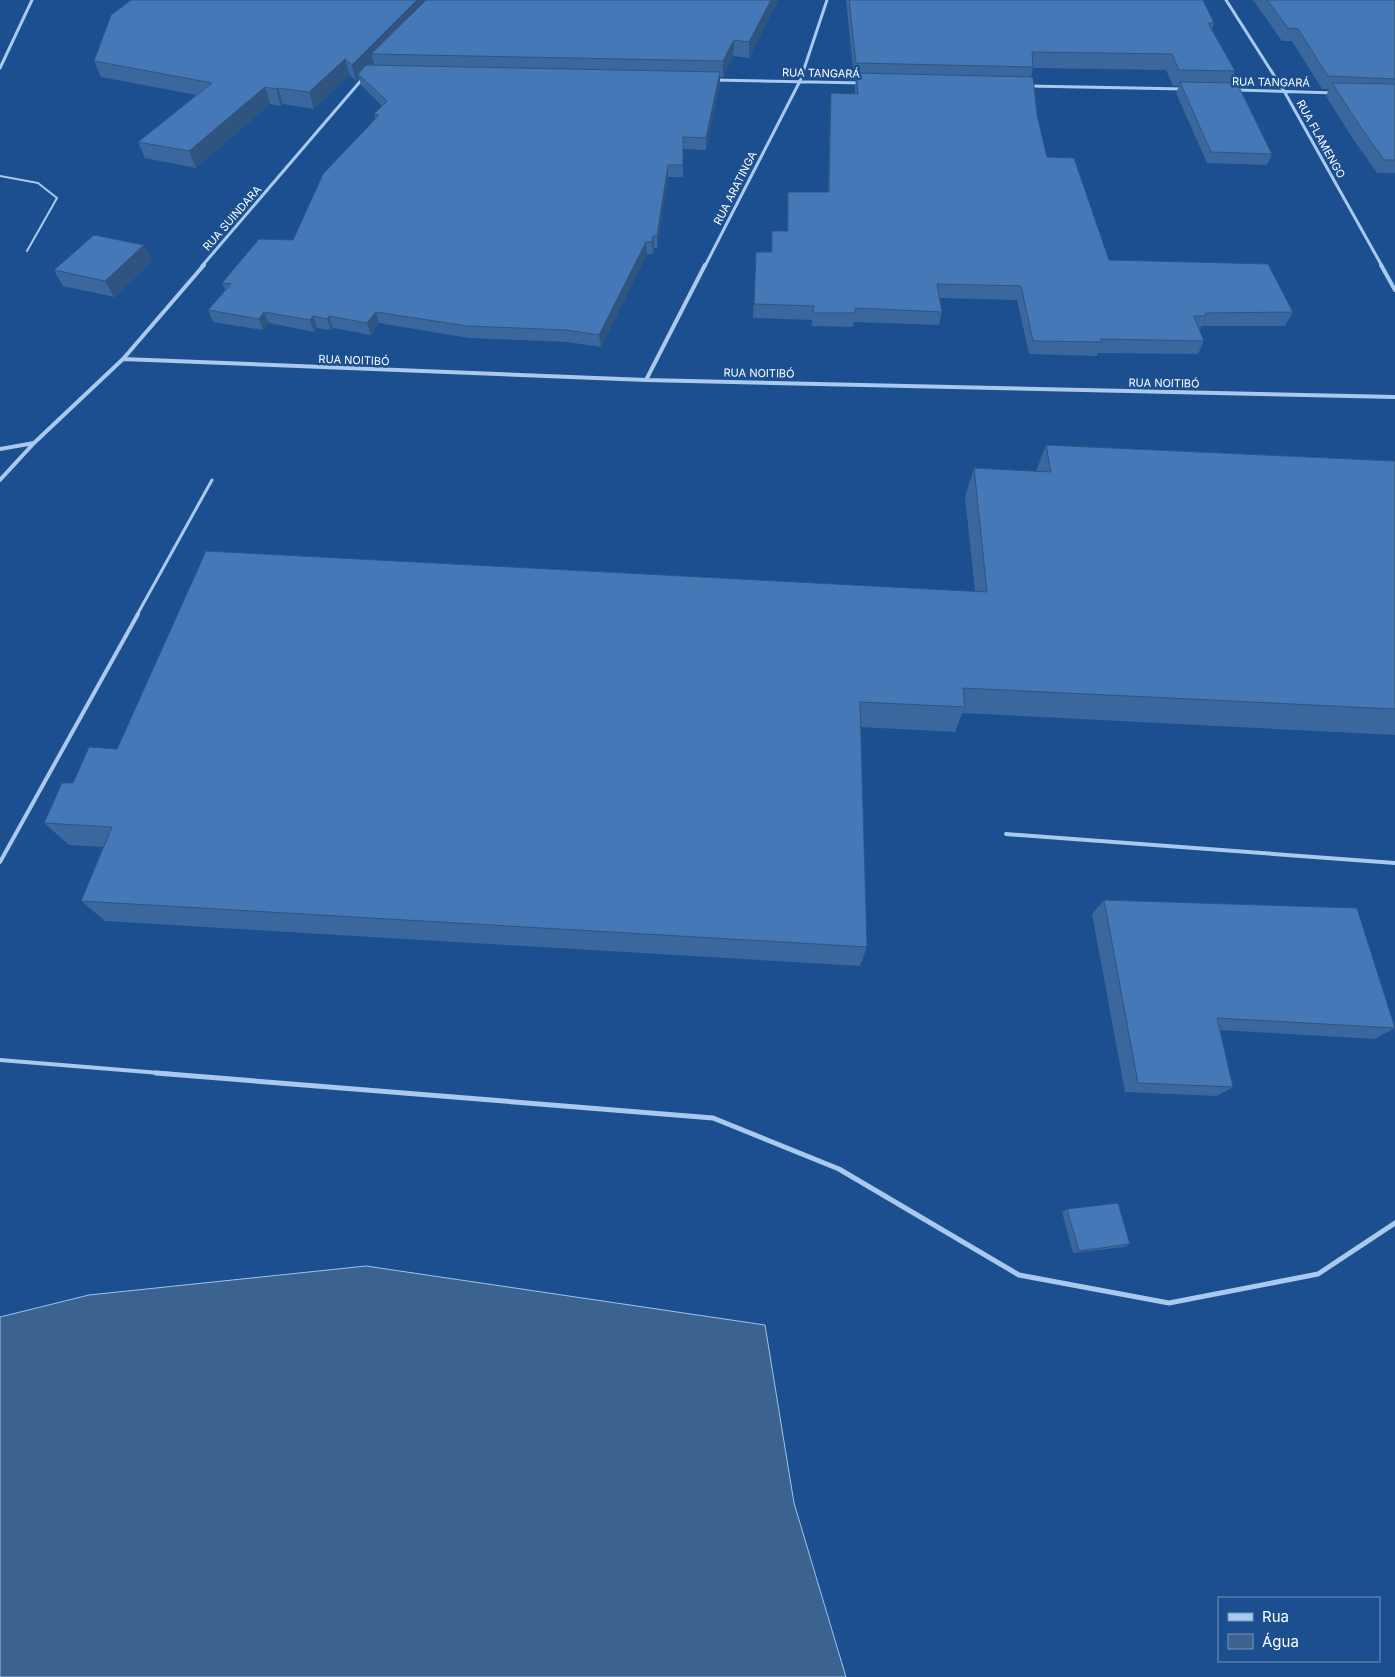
<svg xmlns="http://www.w3.org/2000/svg" width="1395" height="1677" font-family="Inter,sans-serif">
	<rect width="100%" height="100%" fill="#1b4f8f"/>
	<path fill="#3c6290" stroke="#9cc4f0" d="M366,1266L765,1325L794,1503L846,1677H0V1317L89,1295Z"/>
	<g fill="none" stroke-linecap="round" stroke-linejoin="round">
		<path stroke="#a9c9ee" stroke-width="2" d="M0,176L38,183L57,198L27,251"/>
		<path stroke="#a9c9ee" stroke-width="3" d="M137,615L212,480"/>
		<path stroke="#a9c9ee" stroke-width="4" d="M1006,834L1395,863
			M0,862L138,614
			M0,1060L172,1074"/>
		<path stroke="#a9c9ee" stroke-width="5" d="M156,1073L713,1118L839,1169L1019,1275L1169,1303L1318,1274L1395,1223"/>
		<path stroke="#a9c9ee" stroke-width="3" d="M1226,0L1284,91L1382,266
			M0,68L32,0
			M713,80L862,83
			M1028,86L1185,89
			M1236,90L1335,93
			M202,266L364,77
			M705,266L800,81L827,0"/>
		<path stroke="#a9c9ee" stroke-width="4" d="M1381,265L1395,290
			M123,359L646,380L1395,397
			M646,380L705,265
			M0,449L34,443
			M0,480L34,443L123,359L204,265"/>
	</g>
	<path fill="#3a679d" d="M778,0L749,58L733,56L723,77H720V84L706,150L683,149V177H668L657,248H654L653,254H647L601,347L567,342L469,338L379,323L371,335L333,328L331,330L317,328L314,332L269,323L263,330L213,322L208,310L225,290L222,283L293,240L375,119L374,114L382,106L361,85L359,78L356,81L350,75L314,109L283,104L281,106L270,104L196,168L145,158L138,142L196,95L101,77L94,61Z
		M846,0H1203L1214,23L1212,30L1235,71L1230,83L1272,154L1267,165L1207,163L1176,93L1179,86H1173L1166,70L1033,68L1031,77L1037,115L1047,157L1109,260L1293,312L1285,326H1201L1200,330L1204,341L1198,354L1098,353L1097,356L1029,354L1017,300L939,298L942,312L939,325L854,322L853,327L812,326V320L753,318L756,252H771L772,231H787L788,192H828L830,106L831,93L855,94V86L856,80H854Z
		M1253,0H1395V173H1377L1351,136L1326,96L1329,89H1322L1292,41H1282Z
		M152,261L114,297L63,286L54,270Z
		M1046,445L1395,461V735L962,713L955,732L860,727L867,947L860,966L105,921L81,901L103,847L69,845L44,823L73,783L117,749L975,591L965,497L974,468L1036,471Z
		M1104,900L1395,1028L1375,1039L1220,1030L1233,1087L1217,1096L1125,1092L1092,914Z
		M1067,1209L1130,1244L1124,1247L1073,1253L1062,1212Z"/>
	<path fill="#305480" d="M417,0H436L371,54L374,63L360,76L358,74L359,78L356,81L352,65Z
		M771,0H778L749,58V42Z
		M734,40L733,56L723,77V61Z
		M345,59L350,75L314,109L309,92Z
		M720,72V84L706,150V138Z
		M265,87L270,104L196,168L189,151Z
		M278,88L283,104L281,106L276,89Z
		M668,165V177L657,248V236Z
		M653,236L654,248L653,254L652,242Z
		M646,242L647,254L601,347L599,335Z
		M144,245L152,261L114,297L105,281Z
		M264,312L269,323L263,330L259,319Z
		M376,312L379,323L371,335L367,323Z
		M313,316L317,328L314,332L310,320Z
		M329,316L333,328L331,330L327,319Z"/>
	<path fill="#4478b7" stroke="#305480" d="M131,0H417L352,65L345,59L309,92L278,88L276,89L265,87L189,151L138,142L212,83L94,61L111,15Z
		M426,0H771L749,42L734,40L723,61L371,54Z
		M849,0H1203L1214,23H1208L1235,71L1179,70L1172,54L1032,52L1033,67L856,63Z
		M1267,0H1395V79L1328,76L1298,29L1288,28Z
		M366,65L720,72L706,138L683,137V165H668L657,236H653L652,242H646L599,335L566,330L467,326L376,312L367,323L329,316L327,319L313,316L310,320L264,312L259,319L208,310L231,284L222,283L259,239L293,240L323,174L379,115L374,114L387,101L358,74Z
		M856,73L1033,77L1037,115L1047,157L1074,158L1109,260L1268,264L1293,312L1205,313L1206,316H1194L1204,341L1101,339L1102,342L1033,341L1021,286L937,284L942,312L855,308V313H813L814,306L754,304L756,252H772V231H788V192H829L831,93L858,94Z
		M1180,82L1237,83L1272,154L1211,152Z
		M1332,83L1395,84V160H1384L1358,123Z
		M94,235L144,245L105,281L54,270Z
		M1046,445L1395,461V709L963,688L965,707L860,702L867,947L81,901L112,827L44,823L62,783H73L89,747L117,749L206,551L987,592L974,468L1051,472Z
		M1104,900L1357,908L1395,1028L1217,1018L1233,1087L1138,1083Z
		M1118,1203L1130,1244L1079,1251L1067,1209Z"/>
	<g text-anchor="middle" dominant-baseline="central" stroke-width="5" stroke-linejoin="round" paint-order="stroke">
		<g font-size="11" fill="#fff" stroke="#1b4f8f">
			<text transform="translate(821 73) rotate(1)">RUA TANGARÁ</text>
			<text transform="translate(1271 82) rotate(1)">RUA TANGARÁ</text>
			<text transform="translate(1321 139) rotate(61)">RUA FLAMENGO</text>
			<text transform="translate(735 188) rotate(-63)">RUA ARATINGA</text>
			<text transform="translate(232 218) rotate(-49)">RUA SUINDARA</text>
			<text transform="translate(354 360) rotate(2)">RUA NOITIBÓ</text>
			<text transform="translate(759 373) rotate(1)">RUA NOITIBÓ</text>
			<text transform="translate(1164 383) rotate(1)">RUA NOITIBÓ</text>
		</g>
	</g>
	<rect x="1218" y="1597" width="162" height="65" fill="#1b4f8f" stroke="#7695bc"/>
	<rect x="1228" y="1613" width="25" height="8" fill="#a9c9ee" stroke="#7695bc"/>
	<text x="1262" y="1622" font-size="15" fill="#ffffff">Rua</text>
	<rect x="1228" y="1634" width="25" height="15" fill="#3c6290" stroke="#7695bc"/>
	<text x="1262" y="1647" font-size="15" fill="#ffffff">Água</text>
</svg>
